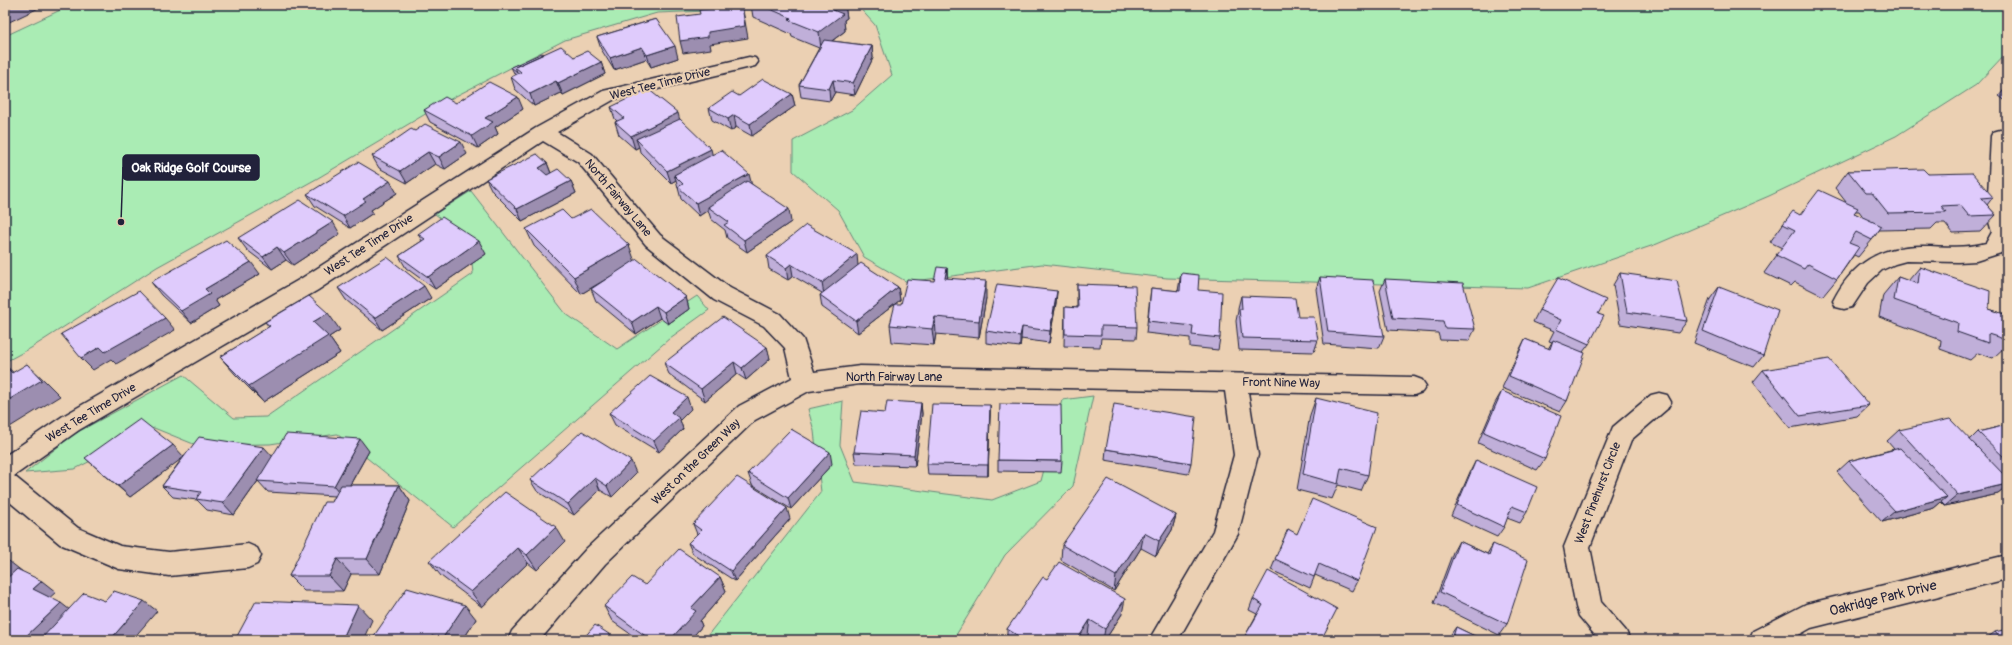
<svg xmlns="http://www.w3.org/2000/svg" width="2012" height="645" font-family="Pangolin,sans-serif">
	<rect width="100%" height="100%" fill="#ebd0b3"/>
	<filter id="ink" filterUnits="userSpaceOnUse"><feTurbulence type="fractalNoise" baseFrequency=".025" numOctaves="2"/><feDisplacementMap in="SourceGraphic" scale="8" xChannelSelector="R" yChannelSelector="G"/><feConvolveMatrix kernelMatrix="1 2 1 2 8 2 1 2 1" color-interpolation-filters="sRGB"/></filter>
	<g filter="url(#ink)">
		<path fill="#aaecb4" stroke="#668778" d="M71,5H803L759,9L657,13L565,40L454,97L318,178L157,267L31,348L5,362V36Z
			M857,5H2007V52L1976,85L1896,136L1769,196L1657,244L1528,288L1167,278L1042,264L907,282L864,257L838,210L793,171V141L852,110L892,75L875,25Z
			M471,191L566,314L617,349L697,296L709,310L670,338L453,527L337,434L270,444L196,445L154,428L75,469L25,473L74,434L183,375L234,418L266,417L473,274L470,240L435,214Z
			M1093,396L1073,486L1005,555L953,640H704L821,492L814,431L808,409L843,401L840,445L855,482L992,500L1041,481L1062,400Z"/>
		<g fill="none" stroke-linecap="round" stroke-linejoin="round">
			<defs>
				<path id="minor" d="M749,57L755,58L758,62L755,66L615,99L557,132L592,154L660,235L730,288L780,314L803,339L814,372L860,366L1414,377L1422,380L1426,386L1422,392L1414,395L1248,392L1258,455L1238,534L1178,640H1149L1213,531L1234,455L1225,391L860,384L809,391L755,420L605,564L540,640H508L512,631L587,548L739,406L792,378L785,348L764,326L714,300L646,245L578,162L543,141L318,290L79,430L14,476L78,528L120,546L169,552L248,544L257,548L261,556L257,564L248,568L169,576L119,569L60,544L5,498V456L63,416L302,278L536,128L603,91Z
					M2000,130L2007,131V243L2001,253L1976,261L1958,262L1906,261L1895,264L1882,270L1868,283L1852,307L1844,309L1836,307L1833,301C1852,263 1880,246 1922,246C1944,246 1965,249 1986,243L1992,232L1987,215L1991,136L1993,132Z
					M1659,393L1667,395L1671,402L1667,409L1631,440L1590,547L1601,602L1626,631L1630,640H1599L1579,616L1576,607L1564,547L1613,427L1651,395Z
					M2007,555V579L1811,628L1790,640H1749L1753,631L1806,604Z"/>
			</defs>
			<use href="#minor" stroke="#22223b" stroke-width="3"/>
			<use href="#minor" fill="#ebd0b3" fill-rule="evenodd"/>
		</g>
		<path fill="#c0afd9" stroke="#22223b" fill-rule="evenodd" d="M751,5H845L847,18L844,20L845,31L832,41L872,46L873,58L855,95L835,92L830,101L801,97L799,85L819,48L792,37L791,34L753,17Z
			M656,19L678,58L651,67L646,59L614,70L601,49L597,37Z
			M544,54L574,57L601,62L605,74L563,95L561,93L534,106L515,89L511,77L515,75L511,67Z
			M2007,86V102L1999,96Z
			M792,94L795,106L752,136L736,127L731,131L712,120L709,108L739,96Z
			M456,103L523,109L495,127L498,134L478,148L430,122L424,110Z
			M611,107L679,119L712,155L752,184L791,222L747,252L727,238L725,230L711,219L708,210L699,216L681,199L676,180L671,183L640,152L639,147L635,149L619,135L615,122L617,121L615,119Z
			M415,131L467,154L445,169L435,164L407,183L379,168L372,156Z
			M547,163L551,173L571,181L576,193L522,221L492,191L486,179Z
			M1848,171L1928,174L1993,197L1987,205L1996,215L1980,232L1953,233L1945,223H1937L1931,229L1879,230L1872,240L1858,257L1854,255L1837,279L1823,296L1795,282L1791,286L1764,273L1782,248L1770,242L1783,224L1800,215L1846,202L1835,188ZM1856,211H1859L1864,218L1854,213Z
			M397,193L371,210L373,213L350,228L315,206L307,194Z
			M571,219L635,261L686,297L689,309L668,324L660,318L636,334L596,301L591,289L611,276L581,294L534,246L526,229Z
			M340,234L293,265L286,260L272,269L247,250L238,238Z
			M418,234L486,254L435,289L406,268L399,256L422,241Z
			M767,256L858,265L898,287L900,300L858,333L822,307L820,295L822,293L793,276L788,280L769,269Z
			M1920,267L1989,309L2007,315V345L1993,358L1978,353L1970,360L1940,349L1941,340L1879,317L1883,295L1898,277L1908,281Z
			M947,268V278L986,298L979,338L936,334L934,345L892,342L890,325Z
			M1181,273L1198,290L1220,338L1218,350L1190,347V338L1146,333L1151,288L1178,291Z
			M1620,273L1687,321L1678,333L1620,324L1613,285Z
			M260,274L215,300L219,306L191,323L161,295L151,282Z
			M1320,277L1384,336L1379,348L1324,344L1316,289Z
			M1385,279L1475,329L1469,341L1440,340L1438,333L1388,330L1380,291Z
			M1077,284L1137,327L1136,339L1101,338L1100,347L1064,346L1065,307L1077,308Z
			M1719,287L1763,356L1754,367L1694,343L1710,299Z
			M338,288L431,298L382,330L346,300Z
			M1057,291L1056,303L1049,343L1021,339L1020,347L986,343V331Z
			M1241,296L1298,317L1318,340L1314,352L1239,350L1236,321L1238,311V308Z
			M1539,310L1598,314L1589,344L1583,352L1567,401L1560,412L1502,388L1519,351L1525,339L1548,349L1552,342L1549,341L1554,331L1533,322Z
			M265,322L340,330L329,337L340,353L263,402L235,374L220,357L269,327Z
			M767,347L770,359L746,380L737,374L705,401L669,374L664,363Z
			M1763,370L1869,405L1857,416L1790,428L1753,382Z
			M1502,391L1545,459L1537,470L1478,443L1495,403Z
			M1316,398L1368,475L1361,491L1338,485L1332,499L1297,490L1310,415Z
			M921,403L922,414L915,466L856,464L854,452L885,413Z
			M990,405V416L988,476L928,475L927,464Z
			M691,409L680,420L683,429L659,452L615,425L609,413Z
			M2007,425V487L1998,494L1945,506L1941,502L1934,508L1882,522L1837,472L1849,461L1894,449L1887,441L1899,430L1970,440L1978,432Z
			M1106,449L1191,463L1188,474L1105,460Z
			M369,451L350,485H399L410,501L380,574H351L343,591H304L289,576L332,502L335,496L268,492L258,481L234,515L207,510L197,500L173,497L162,486L183,457L130,497L85,458L184,456H272Z
			M998,460L1062,461L1061,472L998,471Z
			M1476,460L1527,512L1520,523L1507,518L1504,527L1497,537L1451,516L1470,472Z
			M832,464L791,509L752,485L748,473Z
			M636,473L612,497L600,490L574,515L537,491L530,480Z
			M1176,515L1172,530L1156,556L1141,548L1114,591L1061,560L1062,545Z
			M790,519L735,581L693,554L688,543L697,534L693,524Z
			M1288,529L1357,581L1352,591L1315,575L1310,588L1271,570Z
			M1459,541L1487,554L1493,544L1507,624L1499,635L1434,603L1453,552Z
			M565,542L537,570L528,563L482,607L441,576L429,561Z
			M720,577L726,591L700,621L702,626L690,640H639L612,621L604,606L645,585Z
			M1047,579L1122,614L1105,640H1097L1088,635L1084,640H1007V629Z
			M1253,599L1321,640H1244L1245,636L1257,614L1249,610Z
			M476,619L463,640H371Z
			M1456,627L1483,640H1448L1449,637Z
			M1995,632L2007,640H1984Z"/>
		<path fill="#9c8eb0" stroke="#22223b" d="M5,5H45L5,24Z
			M742,5L748,38L710,44L711,49L683,53L680,41L708,32Z
			M840,5H845L847,18L844,20L845,31L821,49L819,32L833,10Z
			M675,46L678,58L651,67L647,55Z
			M872,46L873,58L855,95L853,83Z
			M642,47L646,59L614,70L610,58Z
			M601,62L605,74L563,95L558,83Z
			M833,80L835,92L830,101L829,89Z
			M556,81L561,93L534,106L530,94Z
			M792,94L795,106L752,136L750,124Z
			M518,97L523,109L495,127L498,134L478,148L472,136L485,118Z
			M678,113L681,125L636,139L639,147L635,149L631,136Z
			M734,115L736,127L731,131L728,119Z
			M461,142L467,154L445,169L439,157Z
			M711,149L714,162L674,175L676,180L671,183L667,171Z
			M428,152L435,164L407,183L400,171Z
			M547,163L552,176L544,180L539,168Z
			M749,174L752,186L708,207V210L699,216L696,203Z
			M390,181L397,193L371,210L373,213L350,228L343,216L363,199Z
			M571,181L576,193L522,221L517,209Z
			M789,209L791,222L747,252L744,240Z
			M333,222L340,234L293,265L284,253Z
			M479,241L486,254L435,289L428,277Z
			M629,245L635,262L581,294L574,277Z
			M277,247L286,260L272,269L263,257Z
			M857,254L858,266L824,295L822,283Z
			M251,262L260,274L215,300L219,306L191,323L181,311L205,289Z
			M791,264L793,276L788,280L786,268Z
			M947,268L948,285L945,278Z
			M986,281V298L979,338V321Z
			M424,286L431,298L382,330L375,318Z
			M898,287L900,300L858,333L856,321Z
			M1057,291L1056,303L1049,343L1050,331Z
			M686,297L689,309L668,324L664,312Z
			M656,306L660,318L636,334L632,322Z
			M328,313L340,330L329,337L340,353L263,402L249,386L313,322Z
			M935,317L936,334L934,345L932,329Z
			M165,318L175,330L116,364L111,359L93,370L81,358L100,347Z
			M1022,327L1021,339L1020,347V336Z
			M767,347L770,359L746,380L742,368Z
			M734,362L737,374L705,401L701,389Z
			M27,364L45,381L60,396L5,430V402L12,373L5,366V365L15,374Z
			M687,397L691,409L680,420L683,429L659,452L654,441L671,412Z
			M921,403L922,414L915,466L914,455Z
			M990,405V416L988,476V465Z
			M360,439L369,451L343,497L334,486Z
			M173,445L184,457L130,497L118,486Z
			M264,447L274,458L234,515L223,503Z
			M830,452L832,464L791,509L788,498Z
			M631,461L636,473L612,497L607,486Z
			M595,478L600,490L574,515L568,504Z
			M2007,484V487L1998,494L1945,506L1958,495Z
			M399,485L410,501L380,574L367,559Z
			M1947,497L1934,508L1882,522L1895,511Z
			M787,508L790,519L735,581L731,571Z
			M1176,515L1172,530L1156,556L1159,541Z
			M556,527L565,542L537,570L527,555Z
			M1144,533L1141,548L1114,591L1116,576Z
			M518,548L528,563L482,607L471,592Z
			M5,558L23,572L5,586Z
			M337,559L351,574L343,591L329,576Z
			M720,577L726,591L700,621L702,626L690,640H670L691,608Z
			M42,581L56,592L47,600L33,589Z
			M1125,599L1122,614L1105,640H1103L1105,629Z
			M144,601L157,611L132,640H110Z
			M61,603L75,614L48,640H22Z
			M358,605L372,620L363,640H342Z
			M465,605L476,619L463,640H443L442,639Z
			M1090,620L1088,635L1084,640H1077Z
			M432,636L436,640H429Z"/>
		<path fill="#dfcbfc" stroke="#22223b" d="M736,5H742L745,26L708,32V37L680,41L677,17L700,14L699,10Z
			M761,5H840L833,10L843,14L819,32L789,20L791,18Z
			M656,19L675,46L647,55L642,47L610,58L597,37Z
			M824,40L872,46L853,83L833,80L829,89L799,85Z
			M561,46L574,57L587,51L601,62L558,83L556,81L530,94L511,77L521,72L515,67Z
			M542,53L544,54L515,67L517,72L511,67Z
			M763,79L792,94L750,124L734,115L728,119L709,108L732,92L739,96Z
			M489,82L518,97L485,118L493,122L472,136L424,110L445,97L456,103Z
			M648,89L678,113L631,136L615,122L624,118L611,107Z
			M680,119L711,149L667,171L636,139Z
			M425,124L461,142L439,157L428,152L400,171L372,156L411,129L415,131Z
			M721,150L749,174L696,203L678,187L683,184L674,175Z
			M537,154L547,163L539,168L547,175L558,169L571,181L517,209L486,179Z
			M358,162L390,181L363,199L366,201L343,216L307,194Z
			M1923,169L1928,174L1972,173L1993,197L1981,198L1996,215L1969,216L1960,205L1941,206L1946,212L1888,213L1872,193H1866L1848,171Z
			M747,181L789,209L744,240L724,225L729,222L708,207Z
			M1819,190L1858,208L1854,213L1882,226L1872,240L1856,232L1849,243L1859,247L1837,279L1808,264L1804,269L1776,255L1795,230L1783,224L1793,211L1800,215Z
			M300,200L333,222L284,253L277,247L263,257L238,238Z
			M591,209L629,245L574,277L526,229L562,210L571,219Z
			M442,217L479,241L428,277L399,256L425,239L418,234Z
			M806,225L857,254L822,283L791,264L786,268L767,256Z
			M226,240L251,262L205,289L210,294L181,311L151,282Z
			M387,257L424,286L375,318L338,288Z
			M637,259L686,297L664,312L656,306L632,322L591,289Z
			M861,263L898,287L856,321L820,295Z
			M937,267L947,268L945,278L986,281L979,321L935,317L932,329L890,325L895,304H901L907,279L934,281Z
			M1920,267L1990,291L1989,309L2007,315V340L1988,334V343L1957,332L1958,323L1894,300L1898,277L1918,284Z
			M1181,273L1199,275L1198,290L1222,292L1220,338L1192,335L1193,326L1148,321L1151,288L1180,291Z
			M1620,273L1677,281L1687,321L1627,312Z
			M1320,277L1373,280L1384,336L1328,332Z
			M1558,278L1606,300L1598,314L1604,316L1589,344L1556,329L1561,320L1539,310Z
			M1385,279L1463,283L1475,329L1445,328L1443,321L1393,318Z
			M997,284L1057,291L1050,331L1022,327L1020,336L986,331Z
			M1077,284L1135,286L1137,327L1101,326V335L1065,334V307L1078,308Z
			M1719,287L1778,310L1763,356L1703,331Z
			M139,291L165,318L105,352L100,347L81,358L61,334Z
			M309,296L328,313L313,322L328,336L249,386L220,357L270,326L265,322Z
			M1241,296L1295,298L1298,317H1314L1318,340L1242,338L1239,309H1242Z
			M723,317L767,347L742,368L734,362L701,389L664,363Z
			M1525,339L1550,349L1553,340L1585,353L1567,401L1509,376Z
			M1829,359L1869,405L1800,416L1763,370Z
			M27,364L42,380L5,402V366L12,373Z
			M650,376L687,397L671,412L679,418L654,441L609,413Z
			M1502,391L1561,416L1545,459L1484,432Z
			M1316,398L1377,413L1368,475L1341,468L1338,484L1303,474Z
			M887,401L921,403L914,455L854,452L861,411L885,413Z
			M932,404L990,405L988,465L927,464Z
			M1000,404L1061,405L1062,461L998,460Z
			M1114,404L1196,417L1191,463L1106,449Z
			M140,419L173,445L118,486L85,458Z
			M1950,419L2007,478V484L1958,495L1899,430Z
			M2007,425V460L1978,432Z
			M791,429L830,452L788,498L748,473Z
			M582,431L631,461L607,486L595,478L568,504L530,480Z
			M286,434L360,439L334,486L257,481Z
			M199,437L264,447L223,503L196,499L201,492L162,486Z
			M1900,448L1947,497L1895,511L1849,461Z
			M1476,460L1537,487L1527,512L1512,506L1504,527L1457,505Z
			M737,477L787,508L731,571L688,543L701,530L693,524Z
			M1108,479L1176,515L1159,541L1144,533L1116,576L1062,545Z
			M341,485H399L367,559H337L329,576H289L324,502H332Z
			M505,492L556,527L527,555L518,548L471,592L429,561Z
			M1312,499L1377,527L1357,581L1319,564L1314,577L1275,559L1288,529L1297,534Z
			M1459,541L1489,555L1493,544L1528,560L1507,624L1440,592Z
			M679,549L720,577L691,608L696,611L670,640H651L604,606L632,577L645,585Z
			M5,559L8,561L5,564Z
			M1059,562L1125,599L1105,629L1090,620L1077,640H1025L1007,629L1043,577L1047,579Z
			M17,569L42,581L33,589L61,603L22,640H5V580Z
			M1268,571L1337,609L1321,640H1252L1245,636L1263,605L1253,599Z
			M407,588L465,605L442,639L432,636L429,640H371Z
			M114,591L144,601L110,640H40L84,593L105,601Z
			M256,601L358,605L342,640H235Z
			M595,625L618,640H582Z
			M1456,627L1483,640H1452Z
			M2007,629V640H2002L1995,632Z
			M1233,636L1240,640H1231Z"/>
	</g>
	<g text-anchor="middle" dominant-baseline="central" stroke-width="4" stroke-linejoin="round" paint-order="stroke">
		<g font-size="12" fill="#22223b" stroke="#ebd0b3">
			<text transform="translate(660 84) rotate(-14)">West Tee Time Drive</text>
			<text transform="translate(618 198) rotate(50)">North Fairway Lane</text>
			<text transform="translate(369 245) rotate(-33)">West Tee Time Drive</text>
			<text x="894" y="377">North Fairway Lane</text>
			<text transform="translate(1281 383) rotate(1)">Front Nine Way</text>
			<text transform="translate(91 413) rotate(-31)">West Tee Time Drive</text>
			<text transform="translate(696 462) rotate(-44)">West on the Green Way</text>
			<text transform="translate(1598 493) rotate(-69)">West Pinehurst Circle</text>
		</g>
		<g font-size="14" fill="#22223b" stroke="#ebd0b3">
			<text transform="translate(1883 598) rotate(-14)">Oakridge Park Drive</text>
		</g>
	</g>
	<path fill="none" stroke="#22223b" stroke-width="1.5" d="M121 222L123 167"/>
	<circle fill="#22223b" stroke="#ebd0b3" stroke-width="1.5" cx="121" cy="222" r="4"/>
	<rect fill="#22223b" stroke="#22223b" stroke-width="1.5" x="123" y="155" width="136" height="25" rx="4"/>
	<g font-size="13" text-anchor="middle" font-weight="bold" fill="#fff">
		<text x="191" y="172">Oak Ridge Golf Course</text>
	</g>
	<rect width="2012" height="645" fill="none" stroke="#ebd0b3" stroke-width="20"/>
	<rect x="10" y="10" width="1992" height="625" fill="none" stroke="#22223b" stroke-width="1.5" filter="url(#ink)"/>
</svg>
